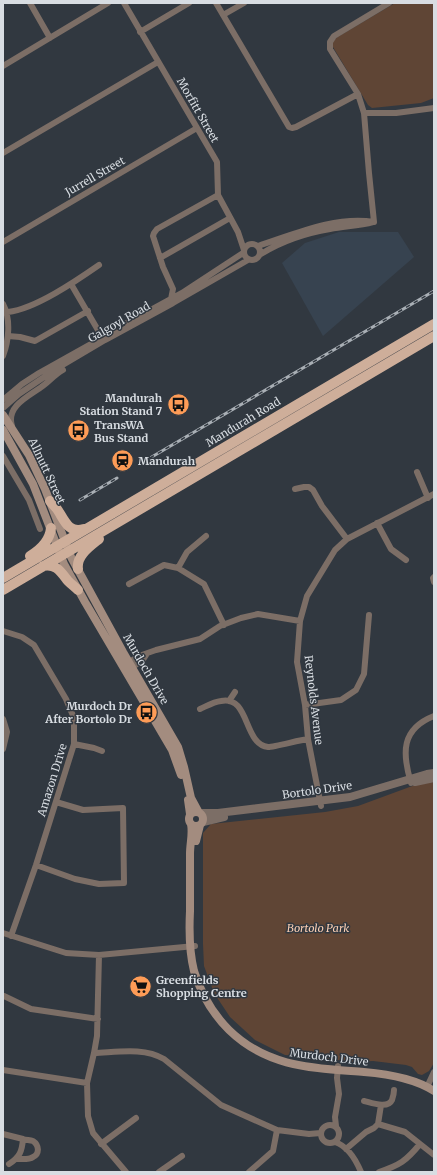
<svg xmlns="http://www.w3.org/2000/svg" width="437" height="1175" font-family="Merriweather,serif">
	<rect width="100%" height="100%" fill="#313840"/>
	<path fill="#374350" d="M339,232H398L414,257L323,336L282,263L305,243Z"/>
	<path fill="#5f4535" d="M395,3H434V98L421,103L372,108L368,105L333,47V42L336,38Z
		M434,782V1063L429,1071L422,1075L418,1074L412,1067L406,1065L373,1061L357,1062L285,1055L255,1040L230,1017L214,993L204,966L203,944V833L211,824L325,812L358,806L415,785Z"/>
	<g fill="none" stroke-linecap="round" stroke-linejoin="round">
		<path stroke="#7c6e66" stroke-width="6" d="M30,3L50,38
			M124,3L217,162L218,195L238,232L244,250
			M216,3L289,127L292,128L296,127L358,94
			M223,15L244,3
			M140,32L189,3
			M3,66L108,3
			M364,113H396L434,108
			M3,153L158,62
			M374,222L369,173L364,113L358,94L330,49V42L334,36L389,3
			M3,242L197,128
			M244 252a8 8 0 1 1 16 0a8 8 0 1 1-16 0Z
			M258,246C295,234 334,216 374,222
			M261,254C282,241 306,233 330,229C345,226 359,226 373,222
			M160,258L230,218
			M71,284L102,337
			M171,299L173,289L163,267L153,236L154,233L157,229L218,195
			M3,304C11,319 9,340 3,356
			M8,312C35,309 76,281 99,265
			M127,323L182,293L243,253
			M8,336L20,337L35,341L88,311
			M3,400L22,384L39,373L114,331
			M3,408L19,394L56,369L105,340L173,303L248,260
			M12,426C6,407 27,397 40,388C48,383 54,375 63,370
			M3,456L29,500L40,529
			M417,472L428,498
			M295,489L304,487H309L313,490L322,506L347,539
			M377,523L391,549L406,560
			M178,568L187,552L206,536
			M434,577L433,578L434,582
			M129,584L164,565L178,568L204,584L224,625
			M3,631L22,637L34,645L66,699L74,718V744L36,865L11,936
			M126,664L139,656L156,650L200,639L220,626L241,618L258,614L300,621
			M129,669L142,661L146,655
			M229,701L235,692
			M305,705L341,700L356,690L364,674L369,615
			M200,709C207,706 213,702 221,701C250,695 243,744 268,747C275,747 299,740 308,739
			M3,719L7,732L3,749
			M74,744L94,748L102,751
			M411,783C402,753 401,729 434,716
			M321,806L308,739L305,705L297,662L300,621L307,596L335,550L347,539L434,494
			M36,865L75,879L99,884L124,883L123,808L83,810L56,802
			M3,933L66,953L99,955L195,946
			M99,955L97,1036L94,1053L87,1083L88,1116L93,1133L126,1172
			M4,996L31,1009L98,1019
			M94,1053C118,1052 144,1047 164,1059L221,1105L277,1130L309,1134L321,1133
			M3,1070L87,1083
			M427,1087L434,1072
			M364,1101C372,1103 388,1109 392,1100C393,1097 394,1093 394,1090
			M378,1124L405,1132L434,1155
			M378,1124L381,1105
			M321 1134a9 9 0 1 1 18 0a9 9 0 1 1-18 0Z
			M336,1126L335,1117L339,1094L337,1078L338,1066
			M3,1134L23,1139C22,1151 20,1157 9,1164
			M335,1142C347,1146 356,1160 361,1172
			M101,1144L136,1118
			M346,1149L366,1132L374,1128L378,1124
			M17,1159C22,1159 29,1160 33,1157C40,1154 39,1145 33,1141C30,1140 26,1140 23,1139
			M159,1172L182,1156
			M249,1172L273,1151L277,1130
			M379,1172C400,1165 406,1161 420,1144"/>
		<path stroke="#7c6e66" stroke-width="8" d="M415,782L434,778
			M201,813H218L350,797L427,774L434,773
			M203,822L224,817"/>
		<path stroke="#a38c7f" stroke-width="8" d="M3,415L29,455L45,489L71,557L123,652L178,747L184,767L191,798L198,811
			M3,430L33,484L64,564L85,602L172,750L181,775
			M188,800L190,814
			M189 819a7 7 0 1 1 14 0a7 7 0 1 1-14 0Z
			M191,824C193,834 190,843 190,854C190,873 190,892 190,911C189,931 189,951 194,971C201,994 213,1014 229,1030C268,1068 314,1068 364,1072C388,1074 414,1078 434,1091
			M196,841L200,825"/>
		<path stroke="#ceae9a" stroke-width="10" d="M50,501C53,505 57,508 59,512C65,522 70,534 84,529
			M30,556C40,550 50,540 51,528
			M43,566C56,563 61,572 68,581C71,584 75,587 78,590
			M78,569C76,556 89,547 99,539
			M3,578L434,324
			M3,590L434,336"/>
		<defs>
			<path id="rail" d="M150,458L434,291
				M80,500L117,478"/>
		</defs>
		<use href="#rail" stroke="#a9afb5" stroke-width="3"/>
		<use href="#rail" stroke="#313840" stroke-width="1.5" stroke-dasharray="4.5" stroke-linecap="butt"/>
	</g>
	<defs>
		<symbol id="bus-disc" viewBox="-11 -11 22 22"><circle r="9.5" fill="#fe9c57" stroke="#313840"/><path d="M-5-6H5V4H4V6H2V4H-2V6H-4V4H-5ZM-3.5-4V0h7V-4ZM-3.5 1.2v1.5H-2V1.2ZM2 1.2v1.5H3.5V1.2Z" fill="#111"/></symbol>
		<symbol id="station-disc" viewBox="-11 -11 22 22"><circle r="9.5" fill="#fe9c57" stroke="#313840"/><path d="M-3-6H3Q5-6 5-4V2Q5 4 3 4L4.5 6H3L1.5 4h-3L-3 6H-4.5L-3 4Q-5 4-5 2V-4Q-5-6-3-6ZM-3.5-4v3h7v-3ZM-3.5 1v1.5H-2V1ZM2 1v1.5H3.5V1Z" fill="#111"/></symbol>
		<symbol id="supermarket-disc" viewBox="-11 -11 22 22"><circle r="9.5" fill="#fe9c57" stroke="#313840"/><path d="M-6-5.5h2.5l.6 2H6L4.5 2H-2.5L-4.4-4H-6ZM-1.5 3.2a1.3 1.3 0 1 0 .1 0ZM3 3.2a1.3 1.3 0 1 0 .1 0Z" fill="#111"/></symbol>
	</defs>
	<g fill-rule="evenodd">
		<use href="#bus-disc" x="166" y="392" width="25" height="25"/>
		<use href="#bus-disc" x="66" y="418" width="25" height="25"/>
		<use href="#station-disc" x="110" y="448" width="25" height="25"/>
		<use href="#bus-disc" x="134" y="700" width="25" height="25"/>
		<use href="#supermarket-disc" x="128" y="974" width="25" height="25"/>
	</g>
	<g text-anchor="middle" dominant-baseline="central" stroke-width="3" stroke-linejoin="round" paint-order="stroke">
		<g font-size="11" fill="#d8dde2" stroke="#313840">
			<text transform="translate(198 110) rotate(60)">Morfitt Street</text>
			<text transform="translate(95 176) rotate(-30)">Jurrell Street</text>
			<text transform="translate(119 322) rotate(-30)">Galgoyl Road</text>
			<text transform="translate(243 422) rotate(-31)">Mandurah Road</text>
			<text transform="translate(47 471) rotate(65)">Allnutt Street</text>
			<text transform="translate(146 669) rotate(60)">Murdoch Drive</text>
			<text transform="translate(314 700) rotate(83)">Reynolds Avenue</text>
			<text transform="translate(52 780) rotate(-73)">Amazon Drive</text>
			<text transform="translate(317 790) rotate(-8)">Bortolo Drive</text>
			<text transform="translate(329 1057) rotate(7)">Murdoch Drive</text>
		</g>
		<g font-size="11" font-weight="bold" fill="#d8dde2" stroke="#313840" text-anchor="start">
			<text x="162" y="398" text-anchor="end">Mandurah<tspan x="162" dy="13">Station Stand 7</tspan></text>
			<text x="94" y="425">TransWA<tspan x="94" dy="13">Bus Stand</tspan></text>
			<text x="138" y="461">Mandurah</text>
			<text x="132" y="706" text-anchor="end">Murdoch Dr<tspan x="132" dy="13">After Bortolo Dr</tspan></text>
			<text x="156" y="980">Greenfields<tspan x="156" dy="13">Shopping Centre</tspan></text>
		</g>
		<g font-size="11" font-style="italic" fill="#fbceb2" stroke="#313840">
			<text x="318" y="928">Bortolo Park</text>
		</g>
	</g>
	<rect width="437" height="1175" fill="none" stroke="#d8dde2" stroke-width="8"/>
</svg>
